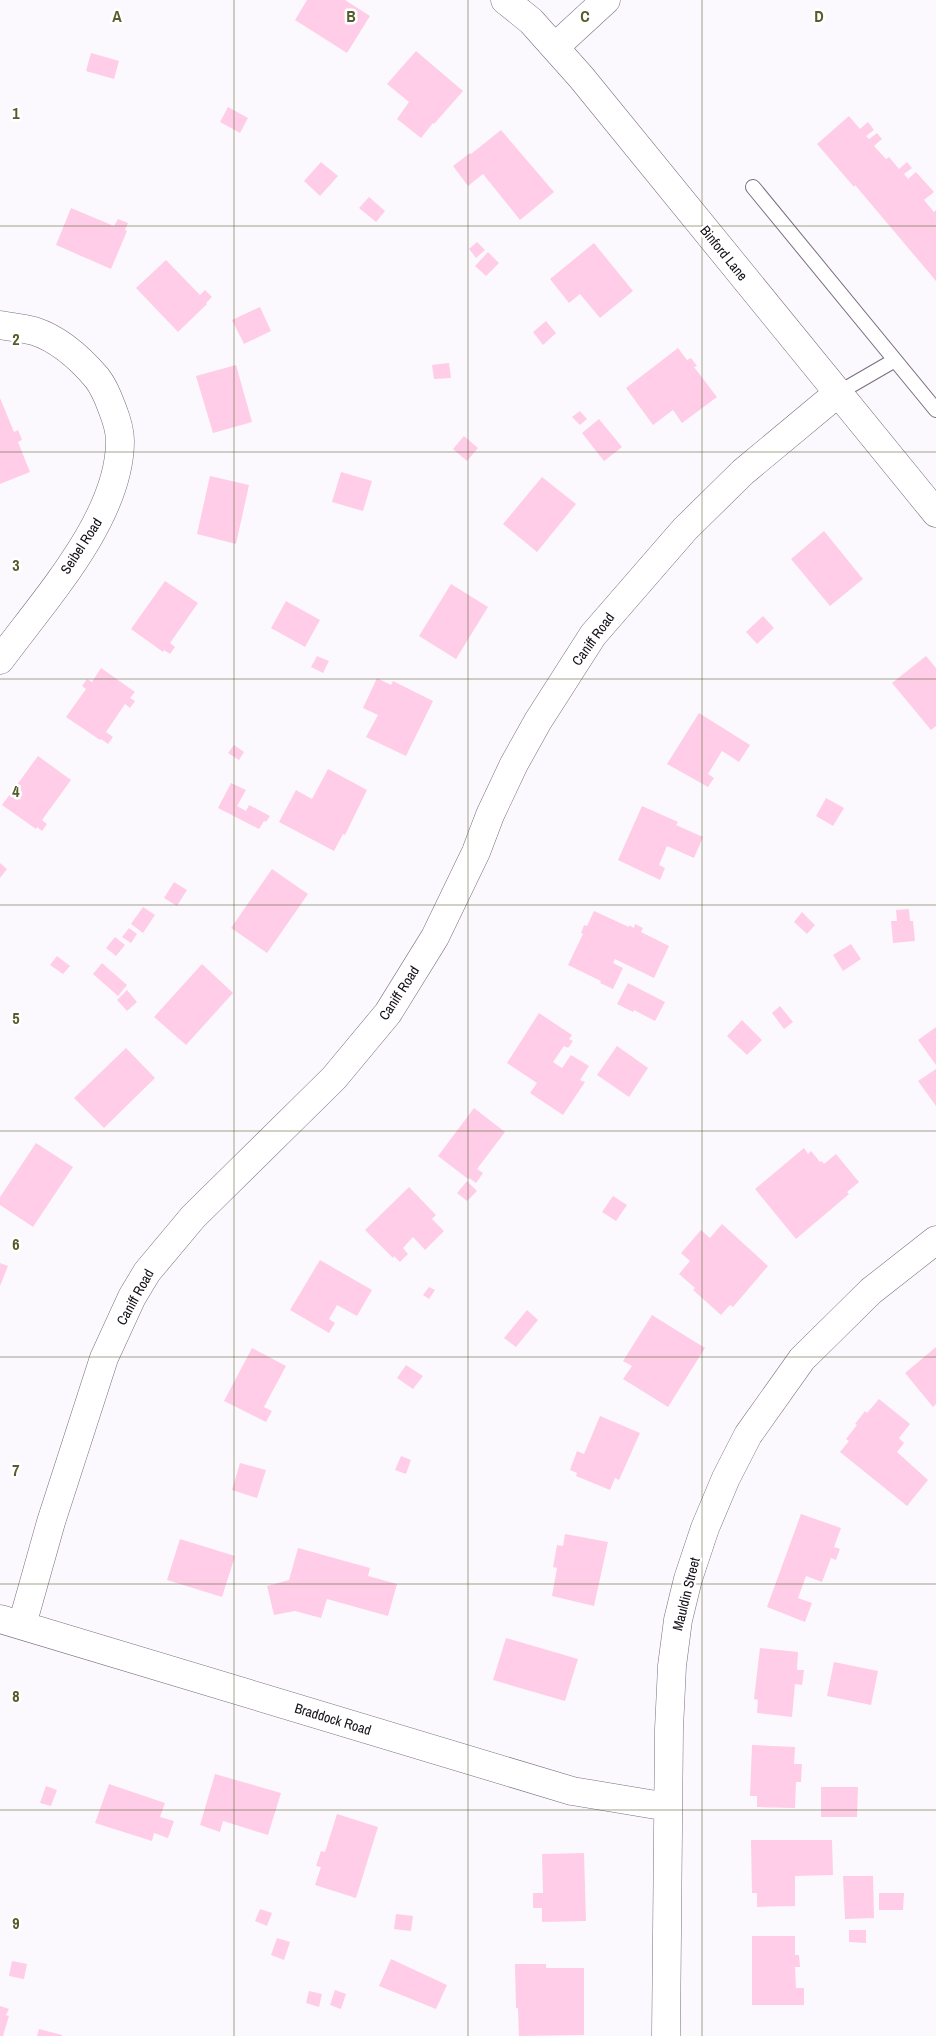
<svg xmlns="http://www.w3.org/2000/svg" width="936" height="2036" font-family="'Archivo Narrow',sans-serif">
	<rect width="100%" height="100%" fill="#fcf9fe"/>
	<path fill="#ffcde7" d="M307,0H345L370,16L347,53L295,20Z
		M416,51L463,91L434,124L433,123L421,138L397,119L409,102L387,84Z
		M91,53L119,61L114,79L86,71Z
		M228,107L248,118L240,133L220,122Z
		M849,116L860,129L868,122L874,130L866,136L869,139L877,133L882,139L874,146L886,159L889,157L899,169L907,162L912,168L904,174L908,179L916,172L934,192L924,200L934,212L936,210V281L855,185L854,187L817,144Z
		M501,130L554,192L520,220L483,174L468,186L453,166L470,153L471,154Z
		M321,162L338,176L320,196L304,181Z
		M369,197L385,211L376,222L359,208Z
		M71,208L114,226L118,219L128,223L125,230L127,231L111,269L56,245Z
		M477,242L485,250L476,258L469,249Z
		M594,243L633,291L600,318L580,294L569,303L550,279Z
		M488,252L499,263L486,276L475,266Z
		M166,260L200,295L205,290L212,297L206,303L207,304L178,332L136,288Z
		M260,307L271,331L244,344L232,320Z
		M546,321L556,333L543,345L533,332Z
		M678,348L687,360L691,358L697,366L694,367L717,397L682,423L673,410L653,425L626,388Z
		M449,363L451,378L434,379L432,365Z
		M236,365L252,422L213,433L196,376Z
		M0,398L14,432L18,430L22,440L18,442L30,472L0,484Z
		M580,411L587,419L580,425L572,417Z
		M599,419L622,447L604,461L582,433Z
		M464,436L478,448L467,461L453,449Z
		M341,472L372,481L363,511L332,502Z
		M210,476L249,485L236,544L197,534Z
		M542,477L576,504L537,552L503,524Z
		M824,531L863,579L830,606L791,559Z
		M165,581L198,603L170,643L175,647L170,654L164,650L163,652L131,629Z
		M451,584L488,607L456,659L419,636Z
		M286,601L320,620L305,647L271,628Z
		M763,616L774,628L757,644L746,632Z
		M317,656L329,661L323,673L311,667Z
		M926,656L936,668V726L931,730L892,683Z
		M101,668L135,692L130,698L135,701L130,708L125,704L106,732L113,737L108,744L101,739L100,740L66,717L86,689L82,686L87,679L92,682Z
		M377,678L391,685L393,681L433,701L406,756L366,737L378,715L363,708Z
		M699,713L750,745L739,762L722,751L708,774L714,778L708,787L667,764Z
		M234,745L244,752L239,760L228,753Z
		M38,756L71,780L42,820L47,824L42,831L37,827L36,829L2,805Z
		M328,769L367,790L345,835L343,834L334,851L279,822L296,790L312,799Z
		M231,783L246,790L237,806L246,811L249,805L270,816L266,822L264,821L259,829L218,808Z
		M826,798L844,808L833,826L816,816Z
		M642,806L678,822L676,825L703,837L694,858L667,846L659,865L665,868L660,880L618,860Z
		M0,863L7,869L0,878Z
		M272,869L308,894L267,953L231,928Z
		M174,882L187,890L177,906L164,898Z
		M143,907L155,915L143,933L131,924Z
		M909,909L910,921H913L915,941L893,943L891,921H897L896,910Z
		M594,911L629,927V925L634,928L635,924L643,928L641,932L669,946L654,978L615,959L613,963L623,968L613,989L600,983L601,981L568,965L583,934L581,933L584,925L587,926Z
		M802,912L815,925L807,934L794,922Z
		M129,928L137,934L131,943L122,937Z
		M115,937L125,945L116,956L106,948Z
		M851,944L861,959L843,971L833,955Z
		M57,956L70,966L63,974L50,965Z
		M102,963L127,985L118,996L93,974Z
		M202,964L233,993L186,1045L154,1017Z
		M628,983L665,1002L655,1021L634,1010L633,1012L617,1004Z
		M127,990L137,1002L127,1011L117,1000Z
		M780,1006L793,1022L784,1029L772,1013Z
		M539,1013L572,1035L569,1039L573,1041L568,1048L564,1046L553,1062L562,1068L571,1055L589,1066L580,1080L585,1082L563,1115L530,1093L537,1083L507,1063Z
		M742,1020L762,1040L747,1055L727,1036Z
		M936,1027V1065L918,1040Z
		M617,1046L648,1068L629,1097L597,1075Z
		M126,1048L155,1078L104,1128L74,1098Z
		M936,1069V1106L918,1081Z
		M474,1108L505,1132L477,1169L483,1173L476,1183L469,1178L468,1179L438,1156Z
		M36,1143L73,1167L33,1227L0,1205V1197Z
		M804,1148L808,1154L811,1151L820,1162L822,1161L824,1164L836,1154L859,1182L847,1192L849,1194L796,1239L755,1189Z
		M467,1181L477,1191L467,1201L457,1193Z
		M409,1187L436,1215L432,1219L444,1231L425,1250L413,1237L403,1248L408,1254L400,1262L394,1256L393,1258L365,1230Z
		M613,1196L627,1205L616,1221L602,1212Z
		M722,1224L768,1266L733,1307L730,1305L721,1315L693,1290L695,1288L679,1274L690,1261L681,1253L701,1230L710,1238Z
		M320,1260L372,1290L357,1316L337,1305L329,1319L335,1323L329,1333L290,1310Z
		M0,1263L8,1266L0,1286Z
		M429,1287L435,1290L429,1299L423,1295Z
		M527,1310L538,1320L516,1347L504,1338Z
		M652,1315L705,1348L668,1407L623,1379L632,1366L623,1361Z
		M936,1347V1404L933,1407L905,1373Z
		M252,1348L286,1366L264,1407L272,1411L266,1422L224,1401Z
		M406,1365L423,1376L413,1389L397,1378Z
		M879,1399L910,1424L899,1438L904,1443L897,1452L928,1480L907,1506L840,1452L849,1441L846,1439L857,1425L855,1424L865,1411L867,1413Z
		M600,1416L640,1433L619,1480L615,1478L610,1490L576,1476L577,1473L570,1470L577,1451L584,1454Z
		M401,1456L411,1460L406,1474L395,1470Z
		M240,1463L266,1470L257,1498L232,1490Z
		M801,1514L841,1528L834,1547L840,1549L836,1560L831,1558L822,1582L806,1576L798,1598L812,1603L805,1622L767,1607Z
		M565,1534L608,1542L594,1606L552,1596L557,1568L553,1567L557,1545L563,1546Z
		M180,1539L235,1556L222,1597L167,1580Z
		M298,1548L370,1568L368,1576L397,1584L388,1616L327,1599L321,1618L295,1611L274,1615L267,1586L289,1580Z
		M506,1638L578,1659L565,1701L493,1680Z
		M760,1648L798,1652L797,1670H804L802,1685L795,1684L792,1717L757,1713L758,1700L754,1699Z
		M834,1662L878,1671L871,1705L827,1696Z
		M752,1745L795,1747L794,1764H802L801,1782H796L795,1808L757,1807V1796H750Z
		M215,1774L281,1793L268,1835L223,1821L220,1832L200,1825Z
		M109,1784L165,1803L160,1817L174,1821L168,1838L154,1833L152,1841L95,1823Z
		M46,1786L57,1790L51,1806L40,1803Z
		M821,1787H858L857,1817H821Z
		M337,1814L378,1827L356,1898L315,1885L321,1867L316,1866L321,1851L325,1852Z
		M751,1840H832L833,1875L795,1876V1906L757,1907V1893H752Z
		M584,1853L586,1921L542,1922V1908H533V1893H543L542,1854Z
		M843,1876H873L874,1918L845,1919Z
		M879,1893H904L903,1910H879Z
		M260,1909L272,1913L267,1926L255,1921Z
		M396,1914L413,1916L411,1931L394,1929Z
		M849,1930H866V1943L849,1942Z
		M752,1936H795V1955H799L800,1967H795L796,1988H804V2005H752Z
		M277,1938L290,1942L284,1960L271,1955Z
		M391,1959L447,1985L436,2009L379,1986Z
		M12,1961L27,1964L24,1979L9,1976Z
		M515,1964H546V1968H584V2035L519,2036L518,2008H516Z
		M335,1990L346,1994L341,2009L330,2005Z
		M309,1991L322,1994L319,2007L306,2003Z
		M0,2006L9,2009L6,2015L9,2016L3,2036H0Z
		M39,2029L62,2035V2036H37Z"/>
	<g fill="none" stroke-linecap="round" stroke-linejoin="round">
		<defs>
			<path id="lane" d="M753,187L936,410
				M838,393L895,360"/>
			<path id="street" d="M505,0L531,21L581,77L936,513
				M555,47L606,0
				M0,325C11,327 23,328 34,331C59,339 80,358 97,378C104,387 108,397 112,408C116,418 120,430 120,441C120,518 44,600 0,660
				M0,1619L572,1791L668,1807
				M22,1625L51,1522L104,1358L132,1297L147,1272L193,1217L334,1078L388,1013L435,937L476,852L490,815L514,764L538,721L593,635L685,529L743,472L838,393
				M666,2036L669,1729L672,1666L678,1620L688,1579L705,1528L726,1478L748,1435L802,1359L871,1291L936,1240"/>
		</defs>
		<use href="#lane" stroke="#7b6d82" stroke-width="16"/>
		<use href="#street" stroke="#7b6d82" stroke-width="29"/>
		<use href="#lane" stroke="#fff" stroke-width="14"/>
		<use href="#street" stroke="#fff" stroke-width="28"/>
	</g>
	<path fill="none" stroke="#565d2c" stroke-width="1" stroke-opacity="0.55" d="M234,0V2036M468,0V2036M702,0V2036M0,226H936M0,452H936M0,679H936M0,905H936M0,1131H936M0,1357H936M0,1584H936M0,1810H936"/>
	<g text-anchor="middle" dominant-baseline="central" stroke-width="5" stroke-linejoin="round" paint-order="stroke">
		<g font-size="14" fill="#140f17" stroke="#fff">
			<text transform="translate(724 253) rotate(51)">Binford Lane</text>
			<text transform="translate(81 546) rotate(-57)">Seibel Road</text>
			<text transform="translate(593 639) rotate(-54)">Caniff Road</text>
			<text transform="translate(399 993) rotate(-57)">Caniff Road</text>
			<text transform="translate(135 1297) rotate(-61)">Caniff Road</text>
			<text transform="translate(686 1594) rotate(-76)">Mauldin Street</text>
			<text transform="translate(333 1719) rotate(17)">Braddock Road</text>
		</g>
	</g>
	<g font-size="16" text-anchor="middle" font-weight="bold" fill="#565d2c" stroke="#fff" stroke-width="5" stroke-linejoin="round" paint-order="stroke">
		<text x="117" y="22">A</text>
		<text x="351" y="22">B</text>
		<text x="585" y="22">C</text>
		<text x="819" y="22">D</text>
		<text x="16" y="119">1</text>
		<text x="16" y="345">2</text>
		<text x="16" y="571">3</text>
		<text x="16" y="797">4</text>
		<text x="16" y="1024">5</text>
		<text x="16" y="1250">6</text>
		<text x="16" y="1476">7</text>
		<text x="16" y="1702">8</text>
		<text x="16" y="1929">9</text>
	</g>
</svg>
